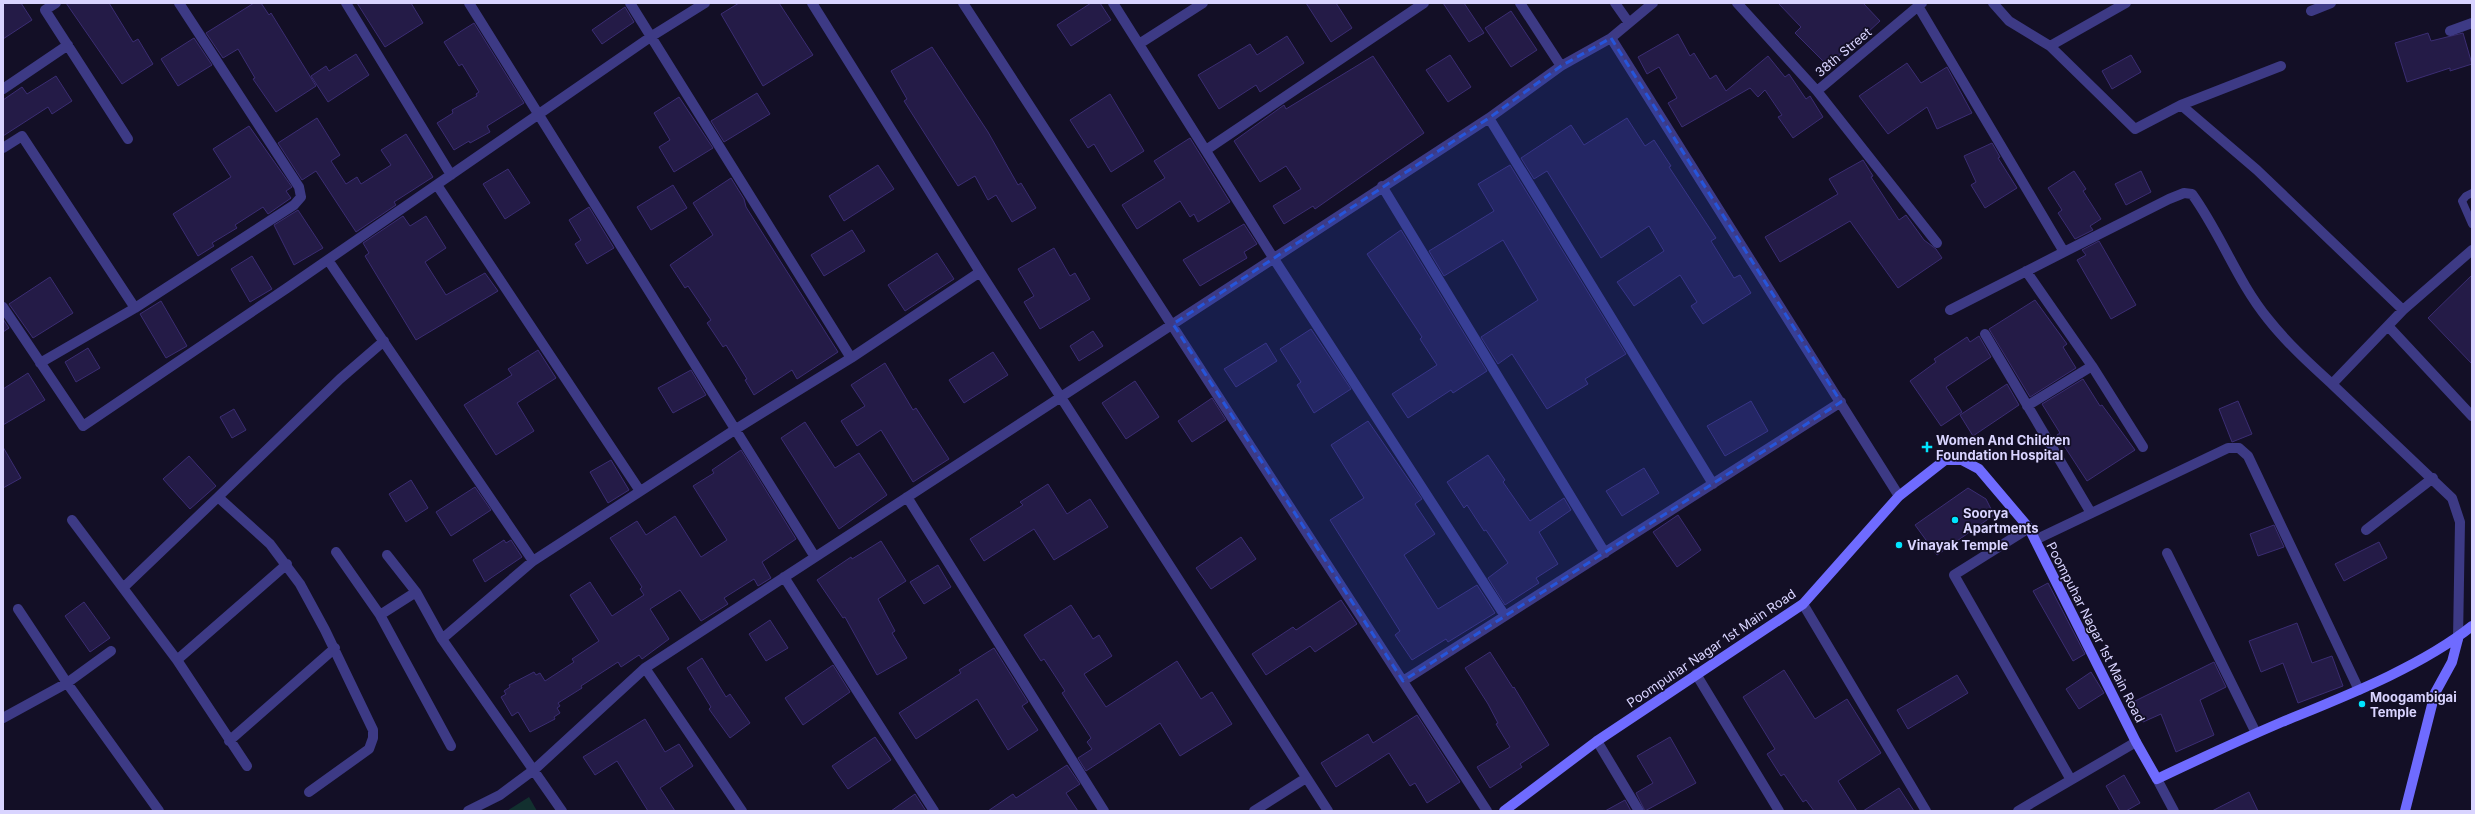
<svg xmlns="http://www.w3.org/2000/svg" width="2475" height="814" font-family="Inter,sans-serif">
	<rect width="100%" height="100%" fill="#130f26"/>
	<path fill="#12302f" d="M529,797L537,811H507Z"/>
	<path fill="#241b47" stroke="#3b2d73" d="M3,3H21L32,20L3,39Z
		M66,3H109L133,42L138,39L153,64L122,84Z
		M254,3H261L269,15L271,13L316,86L276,112L253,79L255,78L238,49L223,58L206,33Z
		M357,3H411L423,23L385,47Z
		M739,3H779L813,55L763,86L721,14Z
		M1091,3H1100L1111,20L1071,46L1057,25Z
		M1306,3H1336L1352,28L1331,42Z
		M1443,3H1464L1484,33L1469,42Z
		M1778,3H1863L1880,21L1867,33L1865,31L1828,66L1795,33L1801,27Z
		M625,7L634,22L602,44L592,30Z
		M1511,11L1537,50L1511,67L1485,28Z
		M474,23L524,103L487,126L490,132L470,143L469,141L454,150L437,123L453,113L452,110L477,96L476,94L479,92L462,64L459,66L444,42Z
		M2428,33L2431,41L2463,33L2472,64L2450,71V68L2407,82L2395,43Z
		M1678,34L1690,56L1694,53L1710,79L1716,75L1726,91L1768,56L1785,77L1789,74L1806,99L1810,96L1823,117L1793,138L1778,117L1782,115L1765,90L1758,97L1750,88L1682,127L1668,103L1677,98L1659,67L1647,74L1638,57Z
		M1287,36L1304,63L1260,92L1256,85L1219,109L1198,75L1250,44L1257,55Z
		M194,38L212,65L178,86L161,59Z
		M932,47L988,132L1018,185L1021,183L1036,208L1012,222L996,195L988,200L975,176L958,186L904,101L907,99L891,71Z
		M356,54L369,75L328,102L311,76L326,66L329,71Z
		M1450,55L1471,87L1448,102L1426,70Z
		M2131,55L2141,72L2112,89L2102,71Z
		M1373,56L1424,133L1315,209L1313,206L1284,224L1273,206L1301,189L1286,166L1260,182L1234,141L1284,105L1286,109Z
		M1907,63L1921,83L1947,67L1972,113L1937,129L1927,107L1888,134L1859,96Z
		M56,76L72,101L52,114L48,107L3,136V100L22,87L27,94Z
		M757,93L770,114L724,142L711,121Z
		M1110,94L1144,151L1111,172L1094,144L1088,148L1070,120Z
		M679,97L713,148L674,172L659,147L670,140L654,113Z
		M317,118L340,155L331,161L346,184L357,177L361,184L391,165L381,150L406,134L433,177L394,202L396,205L356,232L316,171L302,180L278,143Z
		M1627,118L1645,146L1654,140L1671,166L1669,167L1716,238L1711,241L1734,278L1740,275L1751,293L1703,324L1691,306L1697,302L1680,275L1634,306L1617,282L1664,251L1649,226L1601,258L1547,171L1534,179L1521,158L1571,125L1584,145Z
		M249,126L292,187L286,191L291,198L268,214L263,207L235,225L237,228L212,243L214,246L198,256L173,214L231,177L213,149Z
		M1190,138L1230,202L1198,222L1194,214L1190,217L1180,201L1137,229L1122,205L1165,178L1154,161Z
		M1992,143L2000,157L1998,158L2017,188L1985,208L1971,185L1976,182L1964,156Z
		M1863,160L1873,176L1871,177L1899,220L1906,215L1924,240L1936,249L1942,258L1898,288L1850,221L1780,262L1765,237L1838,194L1829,179Z
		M878,165L894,189L844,221L829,196Z
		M1510,165L1626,354L1585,379L1588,384L1547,409L1512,354L1498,364L1481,337L1538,300L1503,240L1444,276L1429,251L1494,211L1478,184Z
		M508,169L530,203L505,219L483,184Z
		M2074,171L2086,189L2083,191L2101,219L2090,226L2093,230L2075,239L2058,213L2062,210L2048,188Z
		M2141,171L2151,192L2126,205L2115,184Z
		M731,178L744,199L746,207L838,352L797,379L792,370L754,395L745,380L747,379L726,345L723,347L707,323L711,320L688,286L685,288L670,265L713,235L693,203Z
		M673,185L687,208L651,230L637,207Z
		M589,207L614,248L587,264L575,244L581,240L569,220Z
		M298,210L323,248L294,265L274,225Z
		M403,216L410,226L426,216L446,248L425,262L446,295L485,273L498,291L416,340L365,256L369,253L363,243Z
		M1244,224L1257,244L1244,252L1247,258L1200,286L1183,260Z
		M852,230L865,251L824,276L811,255Z
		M1401,230L1487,371L1453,393L1451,390L1408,418L1392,394L1437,365L1420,339L1422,337L1367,254Z
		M2099,241L2136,305L2111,319L2077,260L2086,255L2082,250Z
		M1054,248L1070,276L1075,273L1090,299L1040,329L1024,302L1034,296L1018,269Z
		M937,253L954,279L905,311L888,285Z
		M252,256L272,289L250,302L231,269Z
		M2472,275V364L2428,318Z
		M50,277L73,313L33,338L9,304Z
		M2035,300L2067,344L2063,347L2076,368L2030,397L1989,329Z
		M161,301L187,346L166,358L140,314Z
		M3,319L9,328L3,332Z
		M1311,329L1351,389L1314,413L1297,385L1301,382L1280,349Z
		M1093,331L1103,346L1079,361L1070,346Z
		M1979,336L1991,357L1946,387L1962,412L1941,426L1910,381L1936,362L1934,359L1967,337L1970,342Z
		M1266,343L1277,361L1236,387L1224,369Z
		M88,348L100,368L76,382L65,362Z
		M538,350L556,378L517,403L534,431L496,455L464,405L512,375L508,369Z
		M993,352L1008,375L964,403L949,380Z
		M885,363L913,410L916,408L949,459L913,482L881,430L857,446L841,421L865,406L851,385Z
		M691,370L706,395L673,413L658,388Z
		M28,373L45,400L3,425V389Z
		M2083,379L2100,406L2102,405L2135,450L2087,481L2057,435L2060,433L2042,404Z
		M1135,381L1159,417L1126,439L1102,403Z
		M2007,384L2019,405L1973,436L1960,415Z
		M1212,398L1226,420L1192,442L1178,421Z
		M1751,401L1768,431L1725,456L1707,426Z
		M2238,401L2252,434L2232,442L2219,409Z
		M234,409L246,430L232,438L220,417Z
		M1368,421L1422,499L1415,504L1435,534L1404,555L1438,609L1477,585L1495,613L1448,642L1446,639L1412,660L1395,635L1400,631L1330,520L1364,498L1331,445Z
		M805,422L835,468L859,453L887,495L839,529L781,438Z
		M3,447L21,478L3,488Z
		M741,450L796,539L762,562L771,578L758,586L754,579L724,598L728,604L701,621L680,590L650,609L669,639L642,659L639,655L621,667L618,662L581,686L582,688L558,703L560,706L557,708L560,713L554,717L555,719L530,732L518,712L512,716L501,697L506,694L504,691L510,687L509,685L534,672L536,675L540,673L545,681L574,662L572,659L599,641L570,595L590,582L612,616L644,595L640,589L642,587L610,538L637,521L646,535L675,516L701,557L727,540L693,486L714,473L712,470Z
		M1488,455L1505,480L1503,482L1530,521L1564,498L1571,510L1539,532L1558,564L1536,578L1539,583L1505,605L1488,578L1508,563L1486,530L1484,531L1467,505L1464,508L1447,482Z
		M189,456L216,486L190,509L163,479Z
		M611,460L629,490L608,503L590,472Z
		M1644,468L1659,493L1622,516L1606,491Z
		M411,480L428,508L406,522L389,494Z
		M1048,484L1067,514L1090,499L1108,527L1054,560L1034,529L984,561L970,539L1023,505L1020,502Z
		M475,487L491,510L451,536L436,512Z
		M1968,488L1986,499L1994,515L1937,555L1915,525Z
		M1678,515L1701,550L1677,567L1653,532Z
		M2274,525L2284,547L2258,556L2250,534Z
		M1241,537L1256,559L1211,589L1196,568Z
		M504,540L506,543L511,540L522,557L485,582L473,560Z
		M881,541L906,581L878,599L895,631L892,633L907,658L877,675L845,617L843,618L817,580L851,557L852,559Z
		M2379,542L2387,558L2344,581L2335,564Z
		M938,565L951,587L924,604L910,582Z
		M2048,583L2085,654L2073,661L2033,591Z
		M1341,600L1357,624L1315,652L1310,646L1266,675L1252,654L1293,627L1296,630Z
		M84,602L110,638L90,652L65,616Z
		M1071,605L1093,639L1099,635L1112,656L1084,674L1106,707L1177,661L1201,699L1212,692L1232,724L1180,756L1160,723L1086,771L1078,758L1092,749L1087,742L1091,738L1062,693L1065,691L1044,659L1041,661L1024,635Z
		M770,620L788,648L766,661L749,634Z
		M2297,623L2312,663L2332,656L2343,686L2298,703L2283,663L2261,672L2249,641Z
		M994,648L1028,702L1022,706L1038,730L1008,750L977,699L916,739L899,713L961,673L959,670Z
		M1490,652L1513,688L1514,687L1549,745L1520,764L1522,767L1490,788L1477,767L1510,747L1496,724L1498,723L1488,704L1465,668Z
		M702,658L726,697L730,694L750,723L730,738L709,709L711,707L687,668Z
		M2214,662L2226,687L2200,700L2214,735L2176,752L2161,714L2143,722L2133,702Z
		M833,665L850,692L803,725L785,698Z
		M1784,670L1815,719L1847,699L1881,753L1838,781L1857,811H1814L1806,800L1803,802L1784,774L1781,776L1767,754L1775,749L1743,697Z
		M2091,672L2104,693L2079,709L2066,689Z
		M1957,675L1968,693L1908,729L1897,710Z
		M1417,715L1460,782L1427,803L1415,783L1410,786L1389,753L1336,787L1321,763L1368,734L1373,743Z
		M645,719L665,752L679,744L693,766L660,788L675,811H648L617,761L595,775L583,757Z
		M875,737L891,760L848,789L832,766Z
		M1670,737L1696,783L1645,811L1636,793L1653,783L1637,756Z
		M1067,765L1080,784L1066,793L1078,811H988L1013,794L1016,798Z
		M2124,775L2140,803L2126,811H2120L2106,786Z
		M1899,788L1914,811H1863Z
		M2249,792L2258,811H2212Z
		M915,794L926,811H891Z
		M1625,800L1631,811H1605Z"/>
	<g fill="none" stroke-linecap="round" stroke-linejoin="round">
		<path stroke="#3d3a85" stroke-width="8" d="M2472,193L2466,196L2462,201L2472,224"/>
		<path stroke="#3d3a85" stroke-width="10" d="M56,3L45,10L128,139
			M346,3L451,175
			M469,3L815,557
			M630,3L851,358
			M812,3L980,272L1328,811
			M963,3L1487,811
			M1113,3L1274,259L1505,616
			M1520,3L1561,66
			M1615,3L1629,23
			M1737,3L1817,91L1922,3
			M1993,3L2009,21L2050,46L2135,129L2181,105L2281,66
			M1918,6L2064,252L2169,199L2184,193L2192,194C2221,234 2237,281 2268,319C2287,343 2310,364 2332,384
			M2311,11L2331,3
			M2450,31L2472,23
			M1611,38L1899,496
			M1139,44L1203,3
			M2050,46L2126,3
			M3,89L68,45
			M1817,91L1937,243
			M2181,105L2257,170L2403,310
			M1489,118L1713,484
			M3,148L22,136L135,308
			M1206,150L1424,3
			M437,185L640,491
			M1382,186L1605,553
			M328,260L533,561
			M2026,271L2092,366L2143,447
			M3,307L83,426L287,288L652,36L705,3
			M1950,310L2064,252
			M2388,326L2472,416
			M1985,334L2091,513
			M40,363L135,308L294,205L301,197L299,187L179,3
			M2027,406L2092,366
			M218,497L340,379L384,341
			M907,497L1104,811
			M72,520L123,588
			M2029,528L1954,575L2071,780
			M2366,530L2433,478
			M2035,540L2228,448H2239L2248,456L2359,690
			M336,552L380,615
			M2167,553L2256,733
			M387,555L416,592L442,639
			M784,577L934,811
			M416,592L380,615L451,746
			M1803,604L1926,811
			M18,609L67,683L159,811
			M2458,639L2460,522L2452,498L2332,384L2403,310L2472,250
			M177,660L287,564
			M645,668L742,811
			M1696,674L1779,811
			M1403,681L1841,402
			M3,718L67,683L111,651
			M229,741L335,648
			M1597,741L1639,811
			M247,766L177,660L123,588L218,497L270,544L300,584L325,630L373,730V738L369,749L309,792
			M2157,779L2174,811
			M468,811L500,795L535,769L645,668L1489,118L1561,66L1611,38L1653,3
			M562,811L442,639L533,561L736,429L851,358L980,272
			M1254,811L1306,778
			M2018,811L2136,742"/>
		<path stroke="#6f6bff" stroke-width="10" d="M1504,811L1597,741L1803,604L1899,496L1945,460H1962L1979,469L2029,528L2136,742L2157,779C2199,759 2240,740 2282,722C2343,697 2421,667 2472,626
			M2405,811L2435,693L2452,662L2458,639"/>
	</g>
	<path fill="#2655da" fill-opacity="0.2" stroke="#2655da" stroke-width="3" stroke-dasharray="8 5" stroke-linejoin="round" d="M1611,38L1841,402L1403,681L1173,324L1489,118L1561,66Z"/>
	<g fill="#00e5ff" stroke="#130f26" stroke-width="1.5">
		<path d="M1925 441h4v4h4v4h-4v4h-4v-4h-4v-4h4z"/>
		<circle cx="1955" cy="520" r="4"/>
		<circle cx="1899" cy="545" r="4"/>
		<circle cx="2362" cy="704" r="4"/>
	</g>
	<g text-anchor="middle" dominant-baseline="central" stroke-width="3.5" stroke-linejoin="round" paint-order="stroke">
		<g font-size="13" fill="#d9d4ff" stroke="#130f26">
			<text transform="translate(1843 52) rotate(-40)">38th Street</text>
			<text transform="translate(2096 632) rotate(63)">Poompuhar Nagar 1st Main Road</text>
			<text transform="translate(1711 648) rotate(-34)">Poompuhar Nagar 1st Main Road</text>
		</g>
		<g font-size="13" font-weight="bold" fill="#d9d4ff" stroke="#130f26" text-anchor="start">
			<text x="1936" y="440">Women And Children<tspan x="1936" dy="15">Foundation Hospital</tspan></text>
			<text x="1963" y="513">Soorya<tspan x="1963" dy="15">Apartments</tspan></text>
			<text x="1907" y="545">Vinayak Temple</text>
			<text x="2370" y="697">Moogambigai<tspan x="2370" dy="15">Temple</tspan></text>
		</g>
	</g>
	<rect width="2475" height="814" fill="none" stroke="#d9d4ff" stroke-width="8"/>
</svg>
